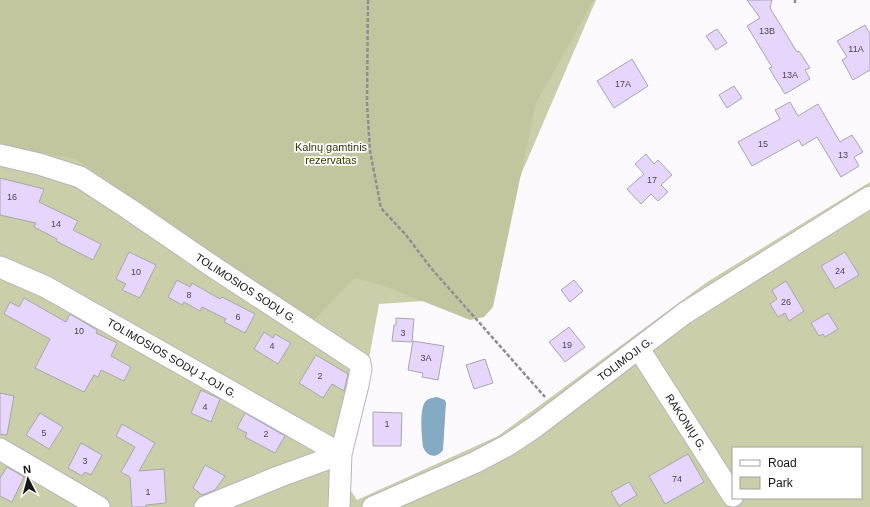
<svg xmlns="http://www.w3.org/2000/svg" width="870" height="507" font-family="Helvetica,sans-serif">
	<rect width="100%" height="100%" fill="#fcfaff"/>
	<path fill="#cacea9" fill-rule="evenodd" d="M0,0H596L507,207L484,297L379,304L346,483L357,500L498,436L707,282L870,182V507H0ZM733,448H861V498H733Z"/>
	<path fill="#c2c69e" d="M0,0H594L536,103L493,307L484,317L470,320L382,285L355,278L313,321L76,159L0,145Z"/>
	<path fill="#85aac3" d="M437,397L445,400L446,403L443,450C437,459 427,457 423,447C422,436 419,411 425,402C428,398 432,398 437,397Z"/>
	<path fill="#e7d6fc" stroke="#a8a6aa" d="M747,0H772L770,8L797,52L799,51L810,68L805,70L810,79L785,94L769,68L772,67L747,26L760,18Z
		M865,25L870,34V70L853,80L842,60L847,57L837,41Z
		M717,29L727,43L716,50L706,36Z
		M632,59L648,86L614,108L597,81Z
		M734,86L742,98L727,108L719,95Z
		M790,102L798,116L818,104L840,142L852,135L863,152L854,157L859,166L841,177L817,137L802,146L799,140L752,166L738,142L780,119L775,110Z
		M646,154L654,164L658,160L672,175L661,185L668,192L658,201L651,194L641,204L627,189L644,174L635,164Z
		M0,178L44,189L39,202L78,221L73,230L101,244L93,260L56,241L57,239L34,227L36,223L0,215Z
		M129,252L156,265L140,298L122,290L126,284L116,279Z
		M845,252L859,275L835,289L821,266Z
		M177,280L190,287L192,283L220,299L222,297L255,314L245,333L224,322L226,319L202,307L200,311L184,302L182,305L168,297Z
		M574,280L583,291L570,302L561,290Z
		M786,281L804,311L789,321L785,313L778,317L770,304L777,299L772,290Z
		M24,298L66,322L70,314L97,330L96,333L117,343L111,356L131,367L124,381L101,370L98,377L94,375L84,392L35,368L50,339L4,314L10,302L19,307Z
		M828,313L838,329L825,337L823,334L819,336L811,323Z
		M396,318L414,319L412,342L392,341L394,325H396Z
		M569,327L585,347L565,362L549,342Z
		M264,332L273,338L275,334L291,343L278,364L254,349Z
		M413,341L444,346L438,380L422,377L423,373L408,370Z
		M316,355L348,374L344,391L332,384L323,398L299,383Z
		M485,359L493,383L474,389L466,365Z
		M201,390L220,399L211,422L191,413Z
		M0,393L14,396L7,435L0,434Z
		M373,412L402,413L401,446H373Z
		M40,413L63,427L49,449L26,435Z
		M245,413L285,436L275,453L245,437L247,433L237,428Z
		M122,424L155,443L139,471L164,469L166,503L146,505V507H132L130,477L121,472L135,447L116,436Z
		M81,443L102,455L91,475L85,472L82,476L68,468Z
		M688,454L704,482L665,504L649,476Z
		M205,465L225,476L215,490L202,495L193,488Z
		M7,467L24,477L12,502L0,496V478Z
		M629,482L637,495L619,506L611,492Z"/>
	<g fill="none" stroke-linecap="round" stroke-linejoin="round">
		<defs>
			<path id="minor" d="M0,155L39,164L80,177L129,209L215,268L360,363L361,369L358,385L341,454L339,507
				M0,267L46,287L341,454
				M639,349L733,496
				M0,449L99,507
				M205,507L278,477L341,454
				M373,507L476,462L508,445L535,427L685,313L870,197"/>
		</defs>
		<use href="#minor" stroke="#b7b5b9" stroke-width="23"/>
		<path stroke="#8f8e92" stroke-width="2.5" stroke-dasharray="4 2" stroke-linecap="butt" d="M368,0L367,103L370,151L381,208L406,235L431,268L545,397
			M795,3V0"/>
		<use href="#minor" stroke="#fff" stroke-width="21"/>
	</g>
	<g text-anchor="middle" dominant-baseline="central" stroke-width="3.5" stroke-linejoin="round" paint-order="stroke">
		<g font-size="9" fill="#4b4651">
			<text x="767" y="31">13B</text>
			<text x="856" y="49">11A</text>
			<text x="790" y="75">13A</text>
			<text x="623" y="84">17A</text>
			<text x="763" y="144">15</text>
			<text x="843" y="155">13</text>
			<text x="652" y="180">17</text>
			<text x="12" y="197">16</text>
			<text x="56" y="224">14</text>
			<text x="840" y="271">24</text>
			<text x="136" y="272">10</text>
			<text x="189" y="295">8</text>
			<text x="786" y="302">26</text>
			<text x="238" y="317">6</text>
			<text x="79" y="331">10</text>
			<text x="403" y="333">3</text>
			<text x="567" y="345">19</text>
			<text x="272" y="346">4</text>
			<text x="426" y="358">3A</text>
			<text x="320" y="376">2</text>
			<text x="205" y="407">4</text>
			<text x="387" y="424">1</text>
			<text x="44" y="433">5</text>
			<text x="266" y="434">2</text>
			<text x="85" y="461">3</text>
			<text x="677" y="479">74</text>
			<text x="148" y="492">1</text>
		</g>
		<g font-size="11" fill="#353704" stroke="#fff">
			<text x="331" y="147">Kalnų gamtinis<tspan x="331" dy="13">rezervatas</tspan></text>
		</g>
		<g font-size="11" fill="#171618" stroke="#fff">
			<text transform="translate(246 288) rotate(33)">TOLIMOSIOS SODŲ G.</text>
			<text transform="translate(172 358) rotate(30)">TOLIMOSIOS SODŲ 1-OJI G.</text>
			<text transform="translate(625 359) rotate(-37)">TOLIMOJI G.</text>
			<text transform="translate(686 422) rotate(57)">RAKONIŲ G.</text>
		</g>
	</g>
	<rect x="732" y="447" width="130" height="52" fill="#ffffff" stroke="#a2a2a3"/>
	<rect x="740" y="460" width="20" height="6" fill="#ffffff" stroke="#a2a2a3"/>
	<text x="768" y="467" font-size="12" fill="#171618">Road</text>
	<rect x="740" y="477" width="20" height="12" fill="#cacea9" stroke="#a2a2a3"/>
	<text x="768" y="487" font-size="12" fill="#171618">Park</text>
	<g transform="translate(28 479) rotate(354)" stroke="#ffffff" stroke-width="3" paint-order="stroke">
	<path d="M0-3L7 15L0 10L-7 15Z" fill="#171618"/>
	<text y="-6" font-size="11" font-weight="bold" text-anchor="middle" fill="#171618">N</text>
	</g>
</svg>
